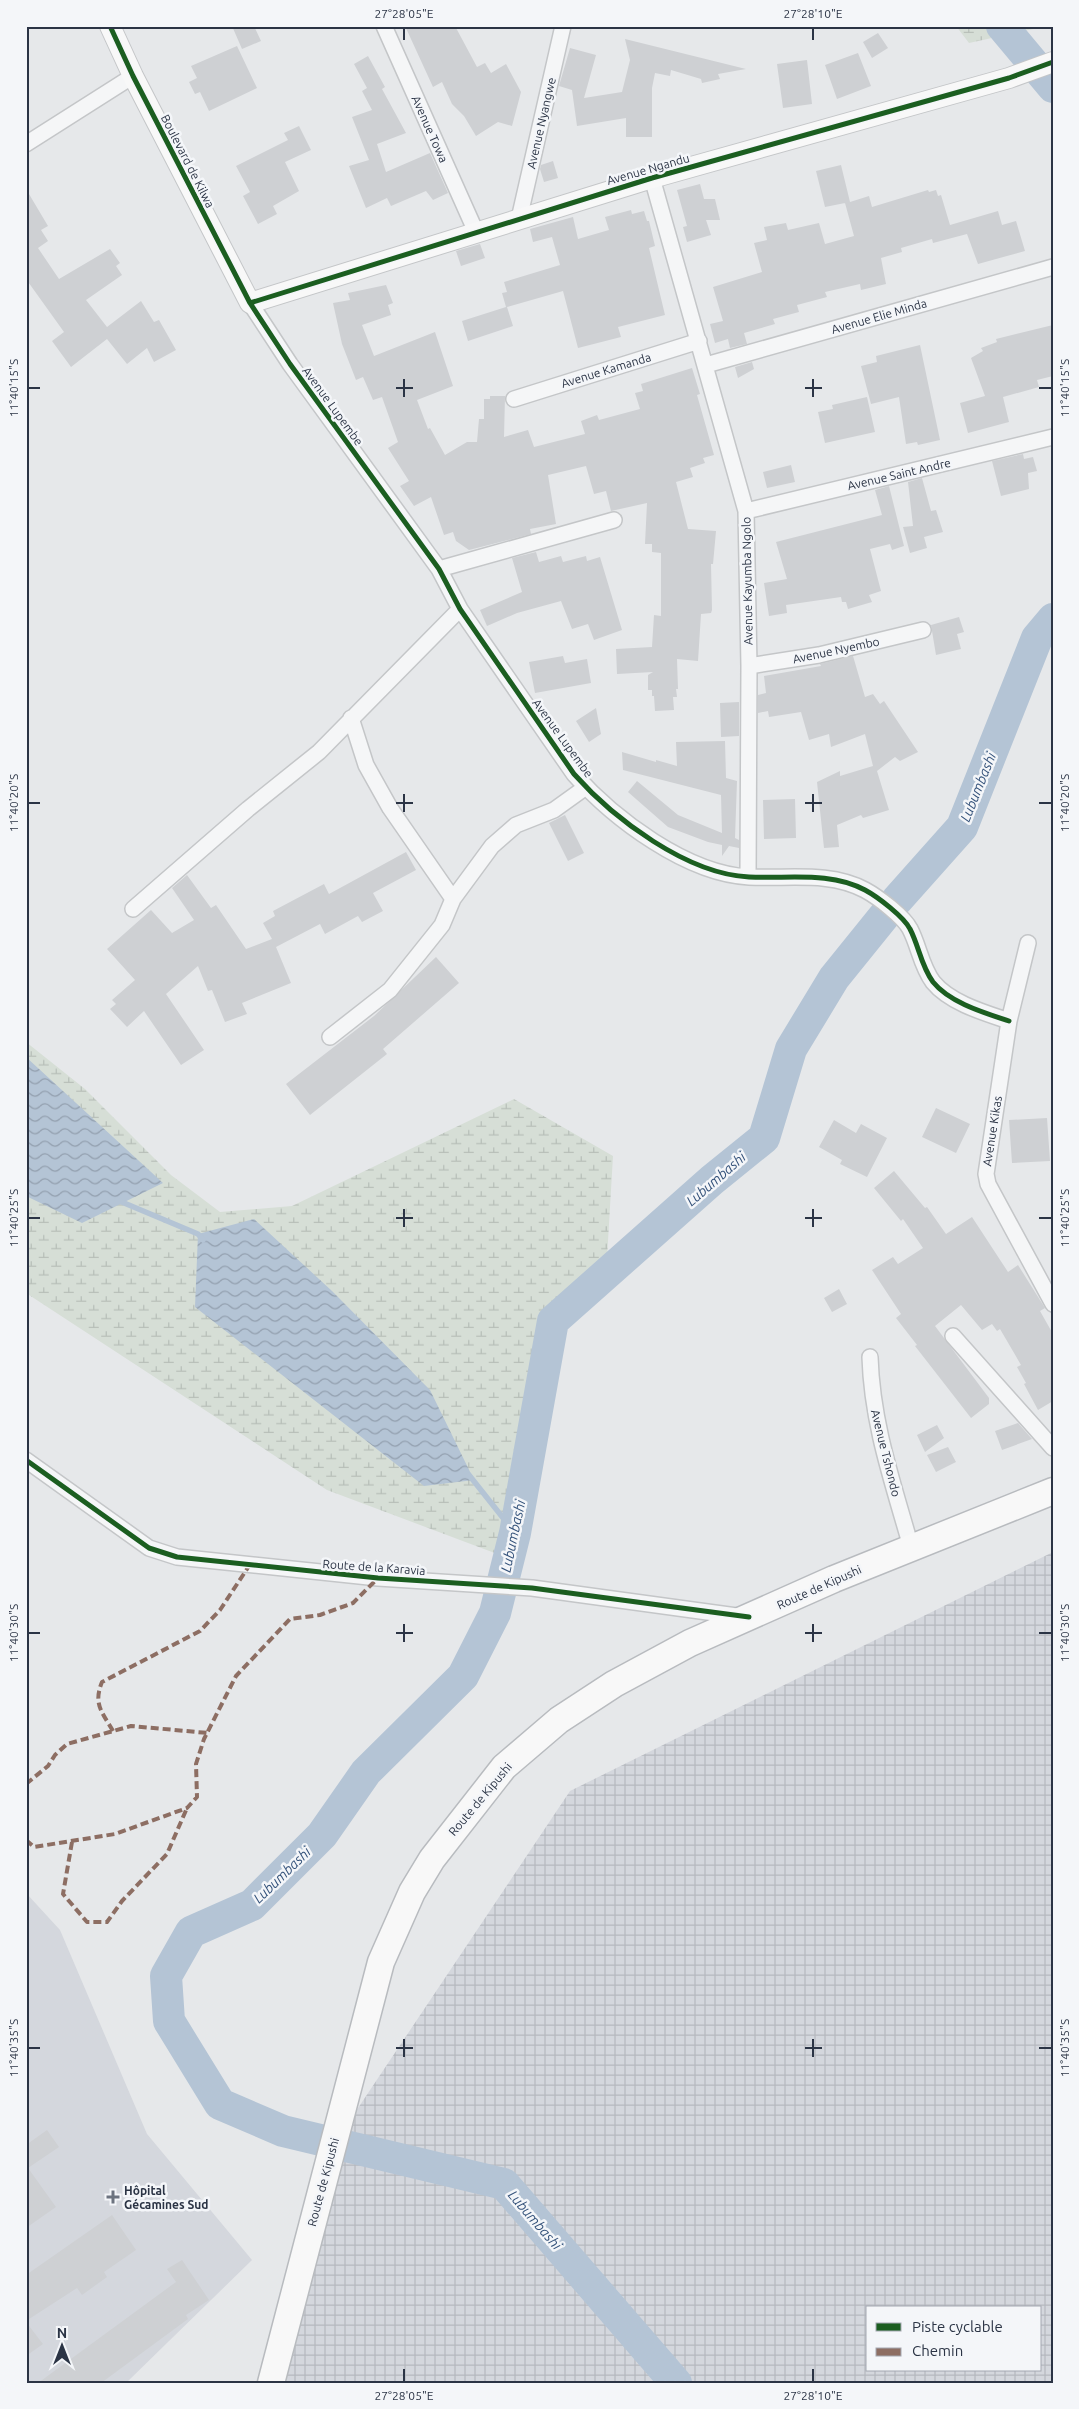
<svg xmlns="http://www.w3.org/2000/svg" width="1079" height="2409" font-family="Ubuntu,sans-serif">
	<defs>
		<pattern id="industrial-grid" width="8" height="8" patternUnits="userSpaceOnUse" patternTransform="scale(1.25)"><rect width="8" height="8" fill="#d4d7dd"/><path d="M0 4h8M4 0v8" fill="none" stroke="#b6b9bf"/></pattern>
		<pattern id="wetland-marsh" width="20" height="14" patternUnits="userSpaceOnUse" patternTransform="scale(1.25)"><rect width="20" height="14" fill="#d6ded6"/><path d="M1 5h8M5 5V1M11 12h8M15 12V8" fill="none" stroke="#b8bfb9"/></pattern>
		<pattern id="water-waves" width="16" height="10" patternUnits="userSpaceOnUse" patternTransform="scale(1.25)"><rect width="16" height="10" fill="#b4c4d5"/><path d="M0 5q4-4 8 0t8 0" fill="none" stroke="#93a0af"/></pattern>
	</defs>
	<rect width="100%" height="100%" fill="#e6e8ea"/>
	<path fill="#d4d7dd" d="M26,1893L60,1930L147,2134L252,2260L126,2383H26Z"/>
	<path fill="url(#industrial-grid)" fill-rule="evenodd" d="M1053,1552V2383H283L356,2111L570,1791ZM868,2308H1040V2370H868Z"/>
	<path fill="url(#wetland-marsh)" d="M956,26H1041L1042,27L969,43Z
		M26,1042L85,1089L171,1175L220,1212L292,1206L514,1099L613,1156L607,1258L550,1316L530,1449L500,1555L327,1490L26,1293Z"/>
	<path fill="url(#water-waves)" d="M26,1057L163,1183L82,1223L26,1196Z
		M254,1219L332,1291L430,1390L474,1480L424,1486L195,1307L198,1234Z"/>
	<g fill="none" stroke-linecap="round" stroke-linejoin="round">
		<path stroke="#b4c4d5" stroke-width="5.5" d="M117,1200L198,1234L203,1240
			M469,1475L515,1533"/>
		<path stroke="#b4c4d5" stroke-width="32" d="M1002,26L1053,87
			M676,2383L504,2184L283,2131L220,2104L169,2021L166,1976L191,1932L252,1905L322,1835L366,1772L463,1676L495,1613L515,1533L553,1321L712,1180L764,1138L791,1049L834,978L897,900L962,827L1037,638L1053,619"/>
	</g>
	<path fill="#ced0d3" d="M232,26H254L261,41L242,49Z
		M405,26H455L477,67L485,63L491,73L506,64L521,92L512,126L498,122L476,136L464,116L452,104L442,82L433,87Z
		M878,33L888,48L872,58L863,42Z
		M625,39L746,69L718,74L720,79L702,83L701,79L671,70L670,76L655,73L652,88V137H626V118L577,126L572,90L559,86L570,48L596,55L584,98L622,92L630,60Z
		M237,46L257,88L209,111L200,92L195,94L189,82L197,78L191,66Z
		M858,53L871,86L837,99L825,65Z
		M368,56L385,87L382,89L406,133L377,144L386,172L430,153L448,193L433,200L426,191L391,206L387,198L366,208L349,166L369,160L352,117L372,110L362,91L367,88L354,64Z
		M807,60L812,104L783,108L777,64Z
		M299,126L311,150L285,162L299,191L273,206L277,214L258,224L243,196L250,192L236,166L288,140L284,133Z
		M553,161L558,178L544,182L540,169L541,165Z
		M841,165L850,202L869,196L872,207L928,190L929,192L936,190L938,196L941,195L950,225L998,211L1002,225L1016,221L1025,251L978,264L967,234L933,243L932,239L901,248L902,252L881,258L886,284L861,290L860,284L825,292L827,297L797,305L799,312L773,319L775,324L744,333L747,344L730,348L728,339L715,343L710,324L723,321L713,287L762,272L754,243L767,240L764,227L786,223L788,230L819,223L825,244L854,236L845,203L850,202L825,207L816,171Z
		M700,184L704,199H715L720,220H706L711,235L687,242L683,227L687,226L677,190Z
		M26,189L48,226L41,230L48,241L38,248L59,279L110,249L120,263L116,266L122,275L86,300L107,327L141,301L154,322L159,320L176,350L154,362L147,348L127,364L107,339L71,367L52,341L64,332L26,279Z
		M631,210L632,214L644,211L647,221H649L655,246L649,248L665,315L618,327L621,337L578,348L563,291L507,307L513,326L468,341L462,321L506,307L502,293L507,292L504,282L560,265L552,237L533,242L530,229L573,217L578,239L609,230L605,217Z
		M480,244L485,258L461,266L456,251Z
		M386,285L393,303L388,305L391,315L362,325L374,356L435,332L453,386L417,400L428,429L430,428L445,455L467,442H477L479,419H484V399H490V396H505L504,437L528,430L534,447L585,434L581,421L597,415L599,420L640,409L635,393L643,391L641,384L692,368L700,394L697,395L714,455L703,458L705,463L690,468L693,477L676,482L688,529L716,531L713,564H711L712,610L711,613L701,614L698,661L677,659L678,689H676L677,697H673L674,710L655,711L654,696H652V690H648V675L653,672L617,674L616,649L652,647L654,615L661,616V553L652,552V544H645L647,503L611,511L606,491L594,494L586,466L548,475L556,524L530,529L531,534L469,550L456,541L453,532L444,535L431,497L414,506L400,486L409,481L388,448L398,442L382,397L373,400L363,377L356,380L342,344L333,303L350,300L348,293Z
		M1053,325V376L1037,380L1039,387L1003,397L1009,422L968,433L960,403L985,396L971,358L983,351L981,348L997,342L996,339Z
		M920,345L940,440L918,445L917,442L906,444L899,397L871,404L861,366L877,362L876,356Z
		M752,362L754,369L738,378L735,367Z
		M867,397L875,432L825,443L818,412L833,409L832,405Z
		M1023,454L1024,459L1033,457L1037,471L1028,473L1029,489L1001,496L992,461Z
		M791,465L795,482L767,488L763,472Z
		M922,478L931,511L936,510L943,532L924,537L927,548L910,553L903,527L913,526L908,482Z
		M889,486L904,546L892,550L890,544L870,549L881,591L869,595L872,602L848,609L846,602H842L841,597L786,605L787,613L769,616L764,583L787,579L776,542L882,515L875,490Z
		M536,552L539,562L561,556L563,562L586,556L587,561L600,557L622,630L594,640L588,624L572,629L561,601L517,613L487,626L480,610L522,592L512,558Z
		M959,617L964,632L957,634L961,649L936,655L931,625Z
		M563,656L565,663L587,659L591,683L535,693L529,662Z
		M853,656L865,697L873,694L880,704L884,701L918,752L900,761L895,757L877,771L889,810L863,818L861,815L837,825L839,847L824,848L817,782L840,771V776L873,766L865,734L831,747L829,734L809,740L801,712L769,717L768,711L758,713V695L766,693L764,676L821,666L820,664Z
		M739,702V736L721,737L720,703Z
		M596,708L601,734L589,742L576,721Z
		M725,741L726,778L737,781L735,838L739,840V848L729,846L722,856V845L708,842L668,827L628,792L637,781L678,815L722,833L721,795L623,770L622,752L656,762V760L677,766L676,742Z
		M795,799L796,838L764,839L763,800Z
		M565,815L584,853L568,861L549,823Z
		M406,852L416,870L373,893L383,911L362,922L358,916L325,934L320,924L276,947L291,983L242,1003L247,1014L225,1022L212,990L208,991L198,966L166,994L204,1050L181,1065L144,1011L127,1027L110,1009L116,1004L112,1000L135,980L107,949L151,910L172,933L194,920L172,888L187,875L211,908L216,905L246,949L272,939L263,923L275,916L273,911L324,884L329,894Z
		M436,957L459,983L383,1049L387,1054L310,1115L286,1084L374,1016Z
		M936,1108L970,1124L956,1153L922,1137Z
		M1047,1118L1050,1161L1012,1163L1009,1120Z
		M834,1120L856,1133L861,1124L887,1138L867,1177L840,1164L842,1160L819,1147Z
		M894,1171L925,1208L927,1207L946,1234L972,1217L1008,1272L1018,1265L1045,1308L1040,1311L1053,1334V1401L1038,1410L1024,1384L1026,1383L1017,1367L1021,1365L1000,1329L997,1331L992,1324L982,1330L961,1305L935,1326L989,1398V1404L971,1418L915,1346L917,1345L896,1318L901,1314L872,1270L893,1257L898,1264L923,1248L903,1219L901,1221L874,1188Z
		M839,1289L847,1304L832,1312L824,1298Z
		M1018,1423L1032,1439L1002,1450L995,1431Z
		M937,1425L944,1438L925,1452L917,1435Z
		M948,1447L956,1462L936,1472L927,1455Z
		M47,2130L59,2147L28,2168L56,2207L26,2228V2145Z
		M112,2215L136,2250L104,2272L107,2277L82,2295L77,2288L26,2321V2275Z
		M182,2260L209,2300L186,2315L188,2319L101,2383H38L176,2282L167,2269Z
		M26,2322L43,2344L26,2356Z"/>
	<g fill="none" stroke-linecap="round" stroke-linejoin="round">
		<defs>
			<path id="street" d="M384,26L476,232
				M26,144L133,76
				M652,178L746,511L749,666L748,877
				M519,219L563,26
				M250,303L290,364L439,569L460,609L574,774C614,819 687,874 749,877C788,879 830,871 865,890C878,897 904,917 910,929C919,946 921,966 933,982C950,1003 985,1013 1009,1021
				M706,365L1053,267
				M514,399L699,341
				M746,511L1053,437
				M439,569L614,520
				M749,666L819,655L923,630
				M351,718L366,765L390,808L453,899
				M133,909L248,809L319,752L460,609
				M1028,943L1009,1021L986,1174L988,1184L1053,1304
				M330,1037L390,990L442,925L453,899L492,846L516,825L554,810L586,787
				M953,1336L1053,1448
				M870,1357C872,1424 893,1483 911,1547
				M26,1460L149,1548L177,1557L378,1578L532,1588L744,1617"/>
			<path id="secondary" d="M110,26L133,76L250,303L652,178L1009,78L1053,62"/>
			<path id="highway" d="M271,2383L381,1962L412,1892L432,1859L504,1767L559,1720L614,1684L690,1643L834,1579L1053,1491"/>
		</defs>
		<use href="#street" stroke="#c4c6c8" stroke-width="18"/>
		<use href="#secondary" stroke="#c4c6c8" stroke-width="22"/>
		<use href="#highway" stroke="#b8bbbf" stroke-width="29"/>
		<use href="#street" stroke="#f5f6f7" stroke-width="15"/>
		<use href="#secondary" stroke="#f8f8f8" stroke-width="20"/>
		<use href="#highway" stroke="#f8f8f8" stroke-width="26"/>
		<path stroke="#8d6e63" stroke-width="4" stroke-dasharray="8 4" stroke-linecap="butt" d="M113,1731C102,1712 93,1704 102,1682L200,1631L220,1610L249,1566
			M26,1784L48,1766L55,1755L67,1744L131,1726L208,1733
			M26,1840L34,1847L115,1834L187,1808L197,1797L196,1764L204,1739L236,1676L290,1619L320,1615L353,1603L378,1578
			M72,1842L63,1894L87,1922H107L122,1901L167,1854L187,1808"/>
		<defs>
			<path id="cycleway" d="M110,26L133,76L250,303L290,364L439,569L460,609L574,774C614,819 687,874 749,877C788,879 830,871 865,890C878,897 904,917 910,929C919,946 921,966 933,982C950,1003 985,1013 1009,1021
				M250,303L652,178L1009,78L1053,62
				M26,1460L149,1548L177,1557L378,1578L532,1588L749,1617"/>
		</defs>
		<use href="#cycleway" stroke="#f4f6f9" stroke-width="8"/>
		<use href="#cycleway" stroke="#1b5e20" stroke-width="5"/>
	</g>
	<path fill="none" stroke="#2b3445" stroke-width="2" d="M404,28V40M813,28V40M404,379V397M813,379V397M28,388H40M396,388H413M805,388H822M1039,388H1052M404,794V812M813,794V812M28,803H40M396,803H413M805,803H822M1039,803H1052M404,1209V1227M813,1209V1227M28,1218H40M396,1218H413M805,1218H822M1039,1218H1052M404,1624V1642M813,1624V1642M28,1633H40M396,1633H413M805,1633H822M1039,1633H1052M404,2039V2057M813,2039V2057M28,2048H40M396,2048H413M805,2048H822M1039,2048H1052M404,2369V2382M813,2369V2382"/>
	<path fill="#6c737f" stroke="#f4f6f9" stroke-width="2" d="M110.5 2189.5h5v5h5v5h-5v5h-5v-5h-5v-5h5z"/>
	<g text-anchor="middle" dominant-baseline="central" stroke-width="5" stroke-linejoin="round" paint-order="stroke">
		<g font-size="12" fill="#2b3445" stroke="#f4f6f9">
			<text transform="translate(541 123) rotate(-77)">Avenue Nyangwe</text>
			<text transform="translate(430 129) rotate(66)">Avenue Towa</text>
			<text transform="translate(188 161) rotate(63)">Boulevard de Kilwa</text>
			<text transform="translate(648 169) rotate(-16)">Avenue Ngandu</text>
			<text transform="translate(879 316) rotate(-16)">Avenue Elie Minda</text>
			<text transform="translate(606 370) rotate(-17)">Avenue Kamanda</text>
			<text transform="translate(333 406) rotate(54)">Avenue Lupembe</text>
			<text transform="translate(899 474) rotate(-13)">Avenue Saint Andre</text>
			<text transform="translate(747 581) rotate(-91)">Avenue Kayumba Ngolo</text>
			<text transform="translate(836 650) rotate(-12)">Avenue Nyembo</text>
			<text transform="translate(563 738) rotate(54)">Avenue Lupembe</text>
			<text transform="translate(992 1131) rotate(-81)">Avenue Kikas</text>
			<text transform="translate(886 1453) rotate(76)">Avenue Tshondo</text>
			<text transform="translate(374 1567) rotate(4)">Route de la Karavia</text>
			<text transform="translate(819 1587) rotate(-24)">Route de Kipushi</text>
			<text transform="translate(480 1799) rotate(-50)">Route de Kipushi</text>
			<text transform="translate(323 2182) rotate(-75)">Route de Kipushi</text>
		</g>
		<g font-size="12" font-weight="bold" fill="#2b3445" stroke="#f4f6f9" text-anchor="start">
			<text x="124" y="2190">Hôpital<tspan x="124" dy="14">Gécamines Sud</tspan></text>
		</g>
		<g font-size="14" font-style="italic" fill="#34527a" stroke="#f4f6f9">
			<text transform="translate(978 787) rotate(-68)">Lubumbashi</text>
			<text transform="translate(716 1179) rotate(-41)">Lubumbashi</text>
			<text transform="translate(513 1536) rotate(-78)">Lubumbashi</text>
			<text transform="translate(282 1875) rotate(-44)">Lubumbashi</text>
			<text transform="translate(535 2220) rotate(49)">Lubumbashi</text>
		</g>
	</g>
	<rect width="1079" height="2409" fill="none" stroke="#f4f6f9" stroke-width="55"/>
	<rect x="866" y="2306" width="175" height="65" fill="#f4f6f9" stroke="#a4a8b1"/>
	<rect x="876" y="2323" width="25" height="8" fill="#1b5e20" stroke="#a4a8b1"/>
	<text x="912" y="2332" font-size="15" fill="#2b3445">Piste cyclable</text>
	<rect x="876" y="2348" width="25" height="8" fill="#8d6e63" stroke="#a4a8b1"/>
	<text x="912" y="2356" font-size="15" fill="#2b3445">Chemin</text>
	<g transform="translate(62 2346)" stroke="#f4f6f9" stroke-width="4" paint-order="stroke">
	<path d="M0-4L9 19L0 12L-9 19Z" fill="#2b3445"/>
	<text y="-8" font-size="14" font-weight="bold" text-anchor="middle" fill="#2b3445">N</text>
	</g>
	<rect x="28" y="28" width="1024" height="2354" fill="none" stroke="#2b3445" stroke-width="2"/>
	<g font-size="12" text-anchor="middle" fill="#2b3445">
		<text x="404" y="18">27°28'05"E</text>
		<text x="813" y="18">27°28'10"E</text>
		<text transform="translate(14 388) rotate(-90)" y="4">11°40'15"S</text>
		<text transform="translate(1065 388) rotate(-90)" y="4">11°40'15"S</text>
		<text transform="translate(14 803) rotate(-90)" y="4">11°40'20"S</text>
		<text transform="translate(1065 803) rotate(-90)" y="4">11°40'20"S</text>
		<text transform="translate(14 1218) rotate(-90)" y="4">11°40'25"S</text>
		<text transform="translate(1065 1218) rotate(-90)" y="4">11°40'25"S</text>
		<text transform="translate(14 1633) rotate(-90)" y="4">11°40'30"S</text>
		<text transform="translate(1065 1633) rotate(-90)" y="4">11°40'30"S</text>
		<text transform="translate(14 2048) rotate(-90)" y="4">11°40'35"S</text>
		<text transform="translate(1065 2048) rotate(-90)" y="4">11°40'35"S</text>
		<text x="404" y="2400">27°28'05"E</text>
		<text x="813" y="2400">27°28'10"E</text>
	</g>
</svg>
